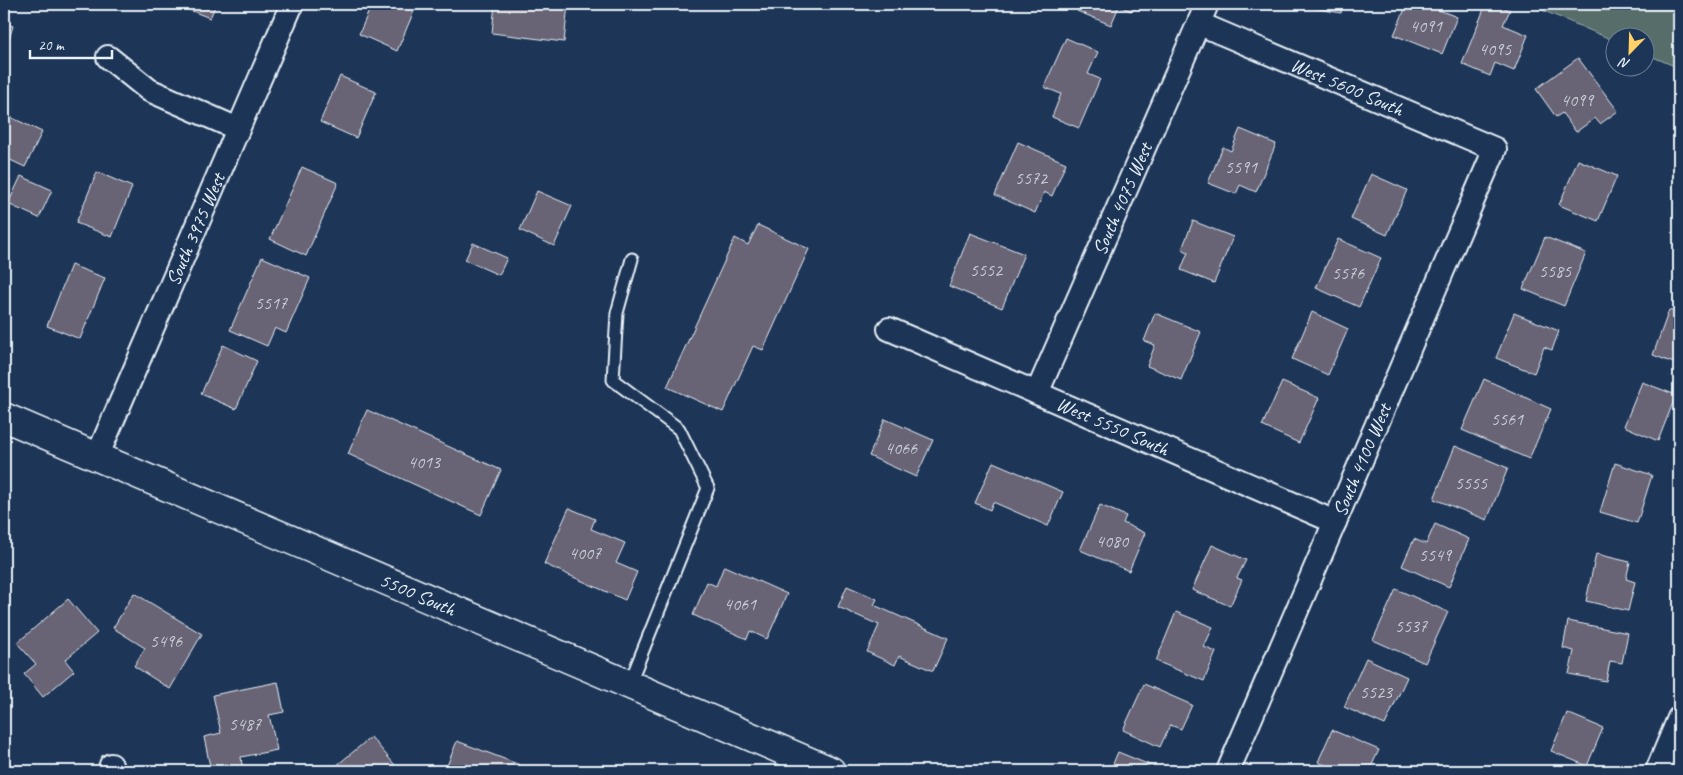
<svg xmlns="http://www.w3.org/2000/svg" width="1683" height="775" font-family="Caveat,sans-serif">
	<rect width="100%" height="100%" fill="#1d3557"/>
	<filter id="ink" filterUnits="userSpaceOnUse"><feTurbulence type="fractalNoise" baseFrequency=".02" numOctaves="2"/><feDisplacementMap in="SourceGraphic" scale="10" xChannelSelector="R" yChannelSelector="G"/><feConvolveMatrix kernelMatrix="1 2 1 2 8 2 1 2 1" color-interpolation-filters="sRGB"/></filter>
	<g filter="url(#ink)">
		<path fill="#566d69" stroke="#9fafb0" d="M1528,4H1679V68L1646,54V38H1616L1615,41Z"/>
		<path fill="#686474" stroke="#e8f1f8" d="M174,4H216L210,18Z
			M372,4H417L397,51L359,34Z
			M495,4H568L564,42L492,33Z
			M1080,4H1134L1131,11L1119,6L1111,25L1077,11Z
			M1304,4H1343L1341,13L1304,6Z
			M1407,4H1423L1457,17L1442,54L1394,35Z
			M1486,4H1494L1510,10L1503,25L1528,35L1514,71L1495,63L1490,76L1462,64Z
			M4,23L13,26L4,56Z
			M1066,38L1098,52L1088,74L1100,79L1079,128L1052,117L1061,94L1044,87Z
			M1578,58L1618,111L1600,124L1595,118L1576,132L1562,113L1556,117L1536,89Z
			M340,76L376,92L356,138L320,122Z
			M4,114L42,132L25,167L4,157Z
			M1240,129L1276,144L1256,192L1240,185L1236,194L1208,183L1223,147L1231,151Z
			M1018,142L1066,163L1052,196L1044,192L1035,213L995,195Z
			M1578,160L1617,176L1598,221L1559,205Z
			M302,167L338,183L306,256L270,239Z
			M97,172L132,187L112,237L76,223Z
			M1371,174L1407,190L1387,235L1351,219Z
			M21,176L52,190L39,218L8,204Z
			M537,191L572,206L554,246L520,230Z
			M1193,221L1233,237L1214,283L1181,270L1188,252L1182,249Z
			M758,225L809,249L763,350L753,346L723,412L667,387L735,238L748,245Z
			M970,233L1024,254L1002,308L949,286Z
			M1545,237L1586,253L1564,306L1523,289Z
			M1338,239L1381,258L1359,307L1316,288Z
			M473,243L507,258L499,275L465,260Z
			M262,257L310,278L286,333L275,328L267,346L230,330Z
			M71,265L105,278L80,339L47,326Z
			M1669,310L1679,314V365L1653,355Z
			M1312,312L1348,329L1328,375L1292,359Z
			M1155,313L1201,332L1181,380L1147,366L1155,345L1144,341Z
			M1514,313L1559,331L1552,350L1544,347L1534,373L1496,358Z
			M223,345L257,361L236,409L201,394Z
			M1484,379L1551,409L1529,459L1462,430Z
			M1282,382L1319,398L1299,443L1262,426Z
			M1642,382L1676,395L1658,441L1624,426Z
			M367,410L501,470L481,515L348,454Z
			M885,419L933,440L916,477L869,456Z
			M1455,446L1508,468L1487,520L1434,499Z
			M993,462L1063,492L1048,526L993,502L990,510L975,503Z
			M1615,463L1652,475L1637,523L1600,512Z
			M1100,505L1126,516L1123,523L1145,533L1129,571L1080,550Z
			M569,508L595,519L591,529L625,543L616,563L637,572L625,600L544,564Z
			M1435,524L1469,539L1449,587L1402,566L1414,539L1426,544Z
			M1212,545L1246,560L1237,578L1242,580L1230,606L1192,590Z
			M1596,554L1630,562L1626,579L1635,582L1628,611L1586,601Z
			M724,566L787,594L767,639L750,631L747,639L693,615L707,582L716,586Z
			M847,586L877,599L874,605L948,638L933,671L899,656L895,665L867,652L879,625L838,607Z
			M1396,589L1448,612L1425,663L1373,640Z
			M134,593L202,634L170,689L134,666L145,648L113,628Z
			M68,599L97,633L65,660L74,671L43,697L24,674L36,664L17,643Z
			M1176,612L1213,627L1204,647L1216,652L1204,681L1156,661Z
			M1568,621L1628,633L1622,663L1610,661L1606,681L1569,674L1574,651L1563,648Z
			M1366,658L1407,677L1385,725L1344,707Z
			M278,682L284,712L269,715L277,750L241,757L243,771H211L204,737L221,733L213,695Z
			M1144,684L1192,705L1181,729L1170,725L1160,747L1123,730Z
			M1567,713L1603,728L1587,766L1551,751Z
			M1332,730L1379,750L1369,771H1331L1332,768L1318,762Z
			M371,737L400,771H330Z
			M457,741L520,765L518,771H445Z
			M1118,752L1162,770V771H1110Z"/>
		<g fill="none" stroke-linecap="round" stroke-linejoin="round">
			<defs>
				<path id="service" d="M629,685L708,488L679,429L613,380L617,313L632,259"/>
				<g id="minor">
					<path id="s1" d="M1200,24L1495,149L1228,771"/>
					<path d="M108,57L149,90L238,129"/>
					<path id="s2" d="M889,329L1335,522"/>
					<path id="s3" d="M1037,393L1207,4"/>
					<path id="s4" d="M97,457L292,4"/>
					<path d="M109,771L111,765"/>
					<path d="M1657,771L1679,718"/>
				</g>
				<g id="secondary">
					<path id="s5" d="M4,417L831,771"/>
				</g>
			</defs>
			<use href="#service" stroke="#e8f1f8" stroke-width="15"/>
			<use href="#minor" stroke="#e8f1f8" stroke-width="26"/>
			<use href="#secondary" stroke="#e8f1f8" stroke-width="31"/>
			<use href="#service" stroke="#1d3557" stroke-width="11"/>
			<use href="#minor" stroke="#1d3557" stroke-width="22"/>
			<use href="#secondary" stroke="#1d3557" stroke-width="28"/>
		</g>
	</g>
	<g text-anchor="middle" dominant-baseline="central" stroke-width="4.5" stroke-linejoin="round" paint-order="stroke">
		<g font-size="18" fill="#c8ced7">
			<text x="1426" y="26">4091</text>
			<text x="1495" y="49">4095</text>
			<text x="1577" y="100">4099</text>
			<text x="1241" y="167">5591</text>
			<text x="1031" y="178">5572</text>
			<text x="986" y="270">5552</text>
			<text x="1555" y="271">5585</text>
			<text x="1348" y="273">5576</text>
			<text x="271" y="303">5517</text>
			<text x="1507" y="419">5561</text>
			<text x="901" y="448">4066</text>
			<text x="424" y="462">4013</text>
			<text x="1471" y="483">5555</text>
			<text x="1112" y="541">4080</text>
			<text x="585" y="553">4007</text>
			<text x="1435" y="555">5549</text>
			<text x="740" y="604">4061</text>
			<text x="1411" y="626">5537</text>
			<text x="166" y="641">5496</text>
			<text x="1376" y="692">5523</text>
			<text x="245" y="724">5487</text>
		</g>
		<g font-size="20" fill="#e8f1f8" stroke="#1d3557">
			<text stroke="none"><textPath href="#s1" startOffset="160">West 5600 South</textPath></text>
			<text stroke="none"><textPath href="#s3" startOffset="212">South 4075 West</textPath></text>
			<text stroke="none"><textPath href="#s4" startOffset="248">South 3975 West</textPath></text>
			<text stroke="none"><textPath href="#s2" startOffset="244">West 5550 South</textPath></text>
			<text transform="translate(1362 460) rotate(-67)">South 4100 West</text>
			<text stroke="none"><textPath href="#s5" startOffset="450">5500 South</textPath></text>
		</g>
	</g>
	<rect width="1683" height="775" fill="none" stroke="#1d3557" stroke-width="20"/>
	<rect x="10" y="10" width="1663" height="755" fill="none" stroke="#e8f1f8" stroke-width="2" filter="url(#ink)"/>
	<g transform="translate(1630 52) rotate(203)"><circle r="24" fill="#1d3557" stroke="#6e8097"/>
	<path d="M0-4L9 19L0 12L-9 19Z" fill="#ffd166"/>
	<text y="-8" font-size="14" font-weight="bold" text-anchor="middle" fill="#e8f1f8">N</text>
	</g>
	<path d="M30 50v8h82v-8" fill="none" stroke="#e8f1f8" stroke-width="2.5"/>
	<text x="38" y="50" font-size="15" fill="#e8f1f8" stroke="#1d3557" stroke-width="4" paint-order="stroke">20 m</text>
</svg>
